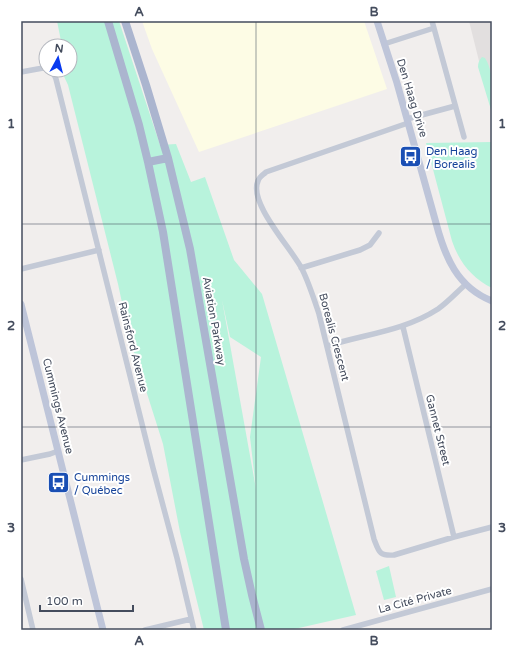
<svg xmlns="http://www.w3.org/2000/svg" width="513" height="651" font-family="'Varela Round',sans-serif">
	<rect width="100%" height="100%" fill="#f1eeed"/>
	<path fill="#fdfce5" d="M142,21H364L387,89L199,152L152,49Z"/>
	<path fill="#e2dfdf" d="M469,21H492V113Z"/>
	<path fill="#b8f3dc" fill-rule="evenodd" d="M57,21H119L160,145L176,144L191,182L205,177L234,260L262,294L356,615L290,630H204L180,532L163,444L130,340L118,284L68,85L61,70H70V46H62ZM222,300L230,337L261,357L250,437L256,489Z
		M482,57L485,58C495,74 492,95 492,113L478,67C478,63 479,60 482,57Z
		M492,142V288C472,278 459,262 452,241L426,143Z
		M389,566L396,597L384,600L376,571Z"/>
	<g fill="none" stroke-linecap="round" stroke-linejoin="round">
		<path stroke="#c3c9d6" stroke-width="5.5" d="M432,21L464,137
			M384,44L434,28
			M52,70L56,79L153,468L177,558L194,630
			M21,72L43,68H46
			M407,119L455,106
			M408,123L266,172C263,175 259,177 258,181C248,203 292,249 302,269C309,283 314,299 319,314L374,539C379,552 379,556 394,555L454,537L492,527
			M301,268L360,250L370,245L379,233
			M21,269L99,250
			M403,327L454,537
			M327,346C365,334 404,331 438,309C448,302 457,292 466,284
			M21,460L50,454L58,451
			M21,579L33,630
			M145,630L191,619
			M343,630L492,589"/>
		<path stroke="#bec5d9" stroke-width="7" d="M377,21L397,83L436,223C445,257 457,287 492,301
			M21,304L103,630"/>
		<path stroke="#abb5cf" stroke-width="8" d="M108,21L139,125L148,162L163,232L226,630
			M125,21L146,85L168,158L190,249L244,559L252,595L261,630
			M148,162L168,158"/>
	</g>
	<path fill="none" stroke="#444c5d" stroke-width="1" stroke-opacity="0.55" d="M256,21V630M21,224H492M21,427H492"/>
	<defs>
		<symbol id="bus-square" viewBox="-11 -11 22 22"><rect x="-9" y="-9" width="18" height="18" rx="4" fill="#1a4fb4" stroke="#fff"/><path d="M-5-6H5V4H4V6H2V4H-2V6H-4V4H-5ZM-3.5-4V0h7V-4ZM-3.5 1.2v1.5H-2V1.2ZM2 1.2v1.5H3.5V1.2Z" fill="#fff"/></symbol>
	</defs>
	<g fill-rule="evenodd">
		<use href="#bus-square" x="398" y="144" width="25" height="25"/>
		<use href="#bus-square" x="46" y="470" width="25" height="25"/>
	</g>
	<g text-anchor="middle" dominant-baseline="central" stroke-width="4" stroke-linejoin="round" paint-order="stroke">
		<g font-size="11" fill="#444c5d" stroke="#fff">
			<text transform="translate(412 98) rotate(73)">Den Haag Drive</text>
			<text transform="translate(214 321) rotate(80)">Aviation Parkway</text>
			<text transform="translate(334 337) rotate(75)">Borealis Crescent</text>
			<text transform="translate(133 347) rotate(76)">Rainsford Avenue</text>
			<text transform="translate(58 406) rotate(76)">Cummings Avenue</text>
			<text transform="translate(438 430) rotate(76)">Gannet Street</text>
			<text transform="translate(415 600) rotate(-15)">La Cité Private</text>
		</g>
		<g font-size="11" fill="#164399" stroke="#fff" text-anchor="start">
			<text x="426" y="151">Den Haag<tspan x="426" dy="13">/ Borealis</tspan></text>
			<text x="74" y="477">Cummings<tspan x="74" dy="13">/ Québec</tspan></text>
		</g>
	</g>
	<rect width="513" height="651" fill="none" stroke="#ffffff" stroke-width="44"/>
	<g transform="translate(58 58) rotate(7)"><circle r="19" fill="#ffffff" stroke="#b4b7be"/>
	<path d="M0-3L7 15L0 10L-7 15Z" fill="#093aef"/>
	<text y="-6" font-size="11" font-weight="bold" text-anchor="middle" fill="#444c5d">N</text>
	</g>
	<path d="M40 605v6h93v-6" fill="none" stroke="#444c5d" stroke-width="2"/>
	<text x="46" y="605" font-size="12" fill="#444c5d" stroke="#ffffff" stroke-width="3" paint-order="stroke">100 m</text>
	<rect x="22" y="22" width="469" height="607" fill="none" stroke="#444c5d" stroke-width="1.5"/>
	<g font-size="13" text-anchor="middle" font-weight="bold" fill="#444c5d">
		<text x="139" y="16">A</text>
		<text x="374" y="16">B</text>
		<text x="11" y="128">1</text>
		<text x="502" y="128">1</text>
		<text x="11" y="330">2</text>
		<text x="502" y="330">2</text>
		<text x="11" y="532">3</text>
		<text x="502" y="532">3</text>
		<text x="139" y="645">A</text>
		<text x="374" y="645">B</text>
	</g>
</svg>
